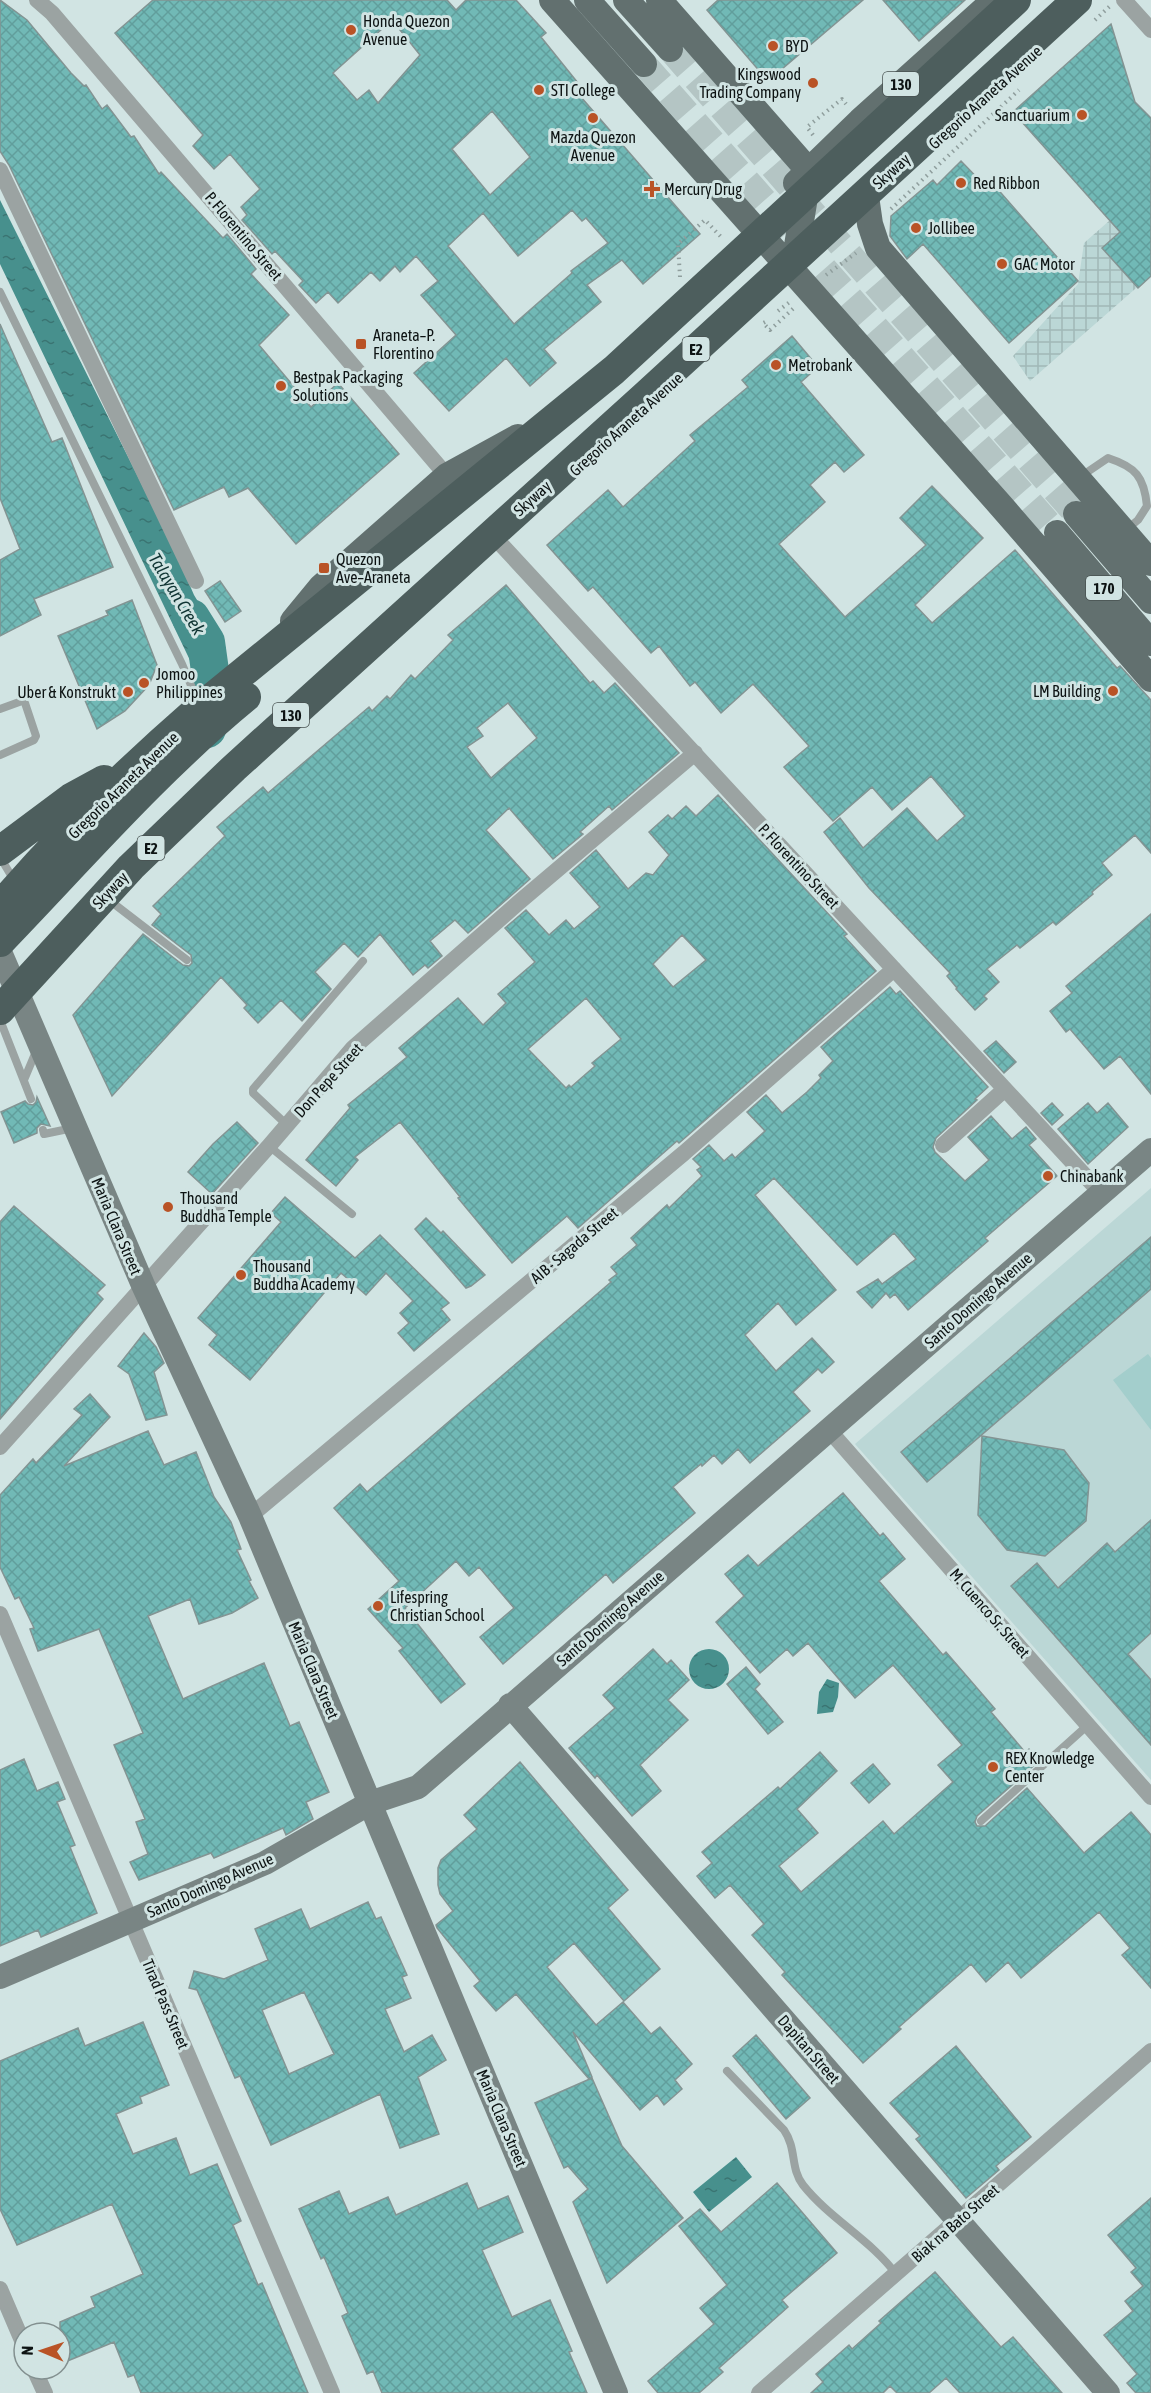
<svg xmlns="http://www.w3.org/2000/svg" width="1151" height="2393" font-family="'Asap Condensed',sans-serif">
	<defs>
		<pattern id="industrial-grid" width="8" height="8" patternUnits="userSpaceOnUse" patternTransform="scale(1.5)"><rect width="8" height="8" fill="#bbd7d6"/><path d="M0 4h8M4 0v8" fill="none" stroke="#a0b8b7"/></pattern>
		<pattern id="water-ripples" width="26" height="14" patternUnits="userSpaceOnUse" patternTransform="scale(1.5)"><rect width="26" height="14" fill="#47908d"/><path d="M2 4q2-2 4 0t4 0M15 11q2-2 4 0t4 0" fill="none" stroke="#3a7472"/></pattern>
		<pattern id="building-cross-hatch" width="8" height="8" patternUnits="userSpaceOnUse" patternTransform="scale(1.5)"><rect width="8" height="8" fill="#71b9b6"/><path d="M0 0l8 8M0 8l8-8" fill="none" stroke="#619e9c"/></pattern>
	</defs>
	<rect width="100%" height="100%" fill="#d1e4e3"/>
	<path fill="#bbd7d6" d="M1151,1188V1780L855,1444Z"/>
	<path fill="url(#industrial-grid)" d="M1151,184V275L1030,381L1013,356L1078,284L1084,243Z"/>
	<path fill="#a3cecc" d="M1148,1354L1151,1358V1430L1113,1380Z"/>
	<path fill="url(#water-ripples)" d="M0,200L175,551L194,595L226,648L198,677L0,264Z
		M689 1669a20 20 0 1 1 40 0a20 20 0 1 1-40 0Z
		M827,1679L839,1683L838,1697L833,1712L817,1714L819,1692Z
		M736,2157L752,2177L709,2212L693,2192Z"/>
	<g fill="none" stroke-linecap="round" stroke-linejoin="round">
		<path stroke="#47908d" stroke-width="38" d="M191,618L206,642L215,707L207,729"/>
	</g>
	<path fill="url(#building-cross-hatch)" stroke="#839493" stroke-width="1.5" fill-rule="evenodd" d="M0,0L27,20L71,73L84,86L86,85L102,109L107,105L131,137L134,136L159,174L161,172L223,238L227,234L256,269L251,274L289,315L259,345L311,407L338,383L399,454L296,544L248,488L229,497L224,487L174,510L9,165L0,151Z
		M153,0H447L456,10L466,0H516L546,33L541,37L586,93L581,97L700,234L643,284L622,260L587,285L601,302L544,349L556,363L530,386L506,358L449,411L414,373L456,335L421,295L438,281L416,256L400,272L395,266L380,281L371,272L338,303L328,292L316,303L299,285L303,281L275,251L272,254L242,220L247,215L241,207L260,189L230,154L214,169L193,146L203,135L115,33ZM392,20L420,55L378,103L369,90L357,100L333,73ZM492,111L530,157L490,195L452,149ZM572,210L582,221L586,218L608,243L571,271L572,273L514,324L448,246L483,213L518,256Z
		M718,0H863L768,81L707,10Z
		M883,0H965L919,41Z
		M1111,24L1135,102L1151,118V276L1138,288L1102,248L1120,232L1013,112Z
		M961,161L990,191L995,186L1078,281L1009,343L923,244L907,259L890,236L891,216L933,180L937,185Z
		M0,324L52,442L62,438L113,567L34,599L41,615L0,636V560L20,549L0,498Z
		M792,336L818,367L801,382L864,455L844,472L835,462L810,485L825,502L779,544L845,617L926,545L900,518L932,486L983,538L915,605L932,623L1015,550L1117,668L1120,666L1151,700V853L1135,835L1102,863L1112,875L1092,892L1093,894L1056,925L1053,922L1020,948L1017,945L987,969L999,982L984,996L987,999L975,1010L956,989L957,988L947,976L950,973L869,888L824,832L840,818L863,848L907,808L937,841L965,816L931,776L892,810L872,787L833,821L784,767L809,746L753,684L721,713L695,682L690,686L659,646L651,653L593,587L588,591L547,545L608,490L623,507L695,441L690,435L748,387L742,380Z
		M220,581L241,611L225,622L205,591Z
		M506,585L590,683L593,681L604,693L615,683L679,753L612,810L609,806L580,832L583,834L553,859L509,808L486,830L530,879L468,933L455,920L430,941L442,956L428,968L425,965L413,975L380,934L358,957L344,943L315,972L331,989L302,1021L281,1000L258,1023L244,1008L247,1005L221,977L112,1096L73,1015L143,934L183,965L189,966L192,963L191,955L152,925L161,914L153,906L225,836L217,827L263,787L268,793L369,707L372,711L387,696L390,699L411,675L415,679L453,640L448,635ZM508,703L537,738L491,778L467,747L483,736L477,728Z
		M132,600L157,665L149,685L125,711L97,729L58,636L108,615L106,611Z
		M718,795L847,934L844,936L876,971L679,1143L677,1141L578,1228L567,1216L512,1263L458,1198L460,1197L400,1122L355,1157L358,1160L336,1186L306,1160L350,1108L348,1105L407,1057L399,1048L452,1003L458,998L483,1025L506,1003L498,994L535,962L505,928L526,910L549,935L566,920L574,929L600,907L570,873L596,850L628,889L646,873L653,875L669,855L649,832L668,815L672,819L686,806L696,816ZM682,935L706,960L673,987L653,964ZM586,998L621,1039L592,1063L595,1066L571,1087L569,1085L566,1088L528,1049Z
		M1151,914V1094L1120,1056L1104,1069L1070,1029L1066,1032L1050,1011L1072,993L1066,986Z
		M890,987L896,994L900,991L988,1087L975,1099L977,1100L936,1138L933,1147L935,1152L965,1181L989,1160L968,1137L991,1116L1012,1139L1026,1127L1036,1139L1029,1145L1057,1176L985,1238L988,1241L908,1310L895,1294L890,1298L886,1293L872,1308L857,1292L878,1279L882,1284L916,1259L894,1233L857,1265L774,1178L755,1195L836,1290L796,1325L778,1303L745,1335L776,1371L812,1338L834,1362L822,1373L818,1369L793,1392L810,1411L750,1463L738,1449L722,1464L714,1455L702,1466L701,1464L673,1487L695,1513L613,1583L606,1574L503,1664L480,1637L514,1608L479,1567L469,1576L456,1561L405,1608L465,1684L441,1703L399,1651L403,1648L368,1609L399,1581L334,1508L360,1484L367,1492L611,1282L609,1280L617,1274L611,1267L637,1245L631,1238L667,1205L669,1208L702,1176L697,1170L701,1167L693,1159L709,1145L724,1161L732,1154L735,1158L765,1131L747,1112L766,1095L782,1113L807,1092L821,1078L819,1075L833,1061L821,1047Z
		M996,1041L1016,1062L1004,1073L984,1051Z
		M37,1097L50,1126L41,1124L37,1128V1133L14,1143L1,1112L25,1101L28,1104L33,1105L36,1102Z
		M1052,1103L1063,1115L1052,1125L1041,1113Z
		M1088,1103L1097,1113L1108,1103L1128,1127L1088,1164L1058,1129Z
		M237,1122L258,1143L212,1194L188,1172L213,1144Z
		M285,1197L355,1258L380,1235L449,1303L441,1309L450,1320L414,1351L398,1333L409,1323L400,1313L413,1301L386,1273L366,1295L341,1273L250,1380L209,1345L217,1335L198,1318L281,1222L271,1213Z
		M14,1206L105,1285L97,1293L103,1299L0,1419V1222Z
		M426,1218L441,1233L443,1231L485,1275L471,1286L466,1288L415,1229Z
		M1151,1237V1289L927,1482L901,1452Z
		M144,1333L156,1347L164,1363L154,1372L167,1415L146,1420L129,1374L118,1366Z
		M90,1394L110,1417L64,1466L148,1431L164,1465L196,1452L214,1497L231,1522L241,1549L237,1550L251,1580L249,1581L258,1598L232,1613L199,1624L190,1599L148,1616L183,1699L264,1663L290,1726L299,1722L329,1792L306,1802L313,1819L286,1835L283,1828L214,1858L211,1853L139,1880L130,1862L148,1854L136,1822L145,1819L114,1745L143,1733L99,1629L38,1651L30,1629L34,1628L19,1597L15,1599L0,1567V1495L33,1459L36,1463L82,1415L74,1409Z
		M982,1436L1064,1450L1089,1483L1086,1521L1045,1556L1007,1550L978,1515Z
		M843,1493L880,1536L883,1533L905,1559L879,1581L943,1655L946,1652L995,1709L991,1712L1025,1752L1029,1749L1038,1762L977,1816L975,1822L977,1826H985L1027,1788L1084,1853L1131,1812L1151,1835V1988L1122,1955L1130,1948L1099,1912L1021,1978L1008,1962L986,1982L971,1964L899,2027L901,2029L863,2063L782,1975L785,1972L752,1935L764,1924L730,1885L715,1898L697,1876L712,1863L702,1852L778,1787L780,1789L820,1752L837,1771L797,1809L818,1833L779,1866L801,1892L883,1821L894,1834L953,1782L938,1765L962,1745L893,1665L855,1698L808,1643L793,1656L787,1649L760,1673L716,1622L744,1596L725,1574L748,1555L758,1566Z
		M1151,1520V1633L1128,1654L1151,1680V1745L1011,1586L1037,1563L1058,1588L1107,1543L1115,1552Z
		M653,1649L667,1664L671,1660L689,1680L668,1700L688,1720L640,1765L661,1791L632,1816L597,1775L595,1778L569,1748L615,1708L603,1695Z
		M746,1667L760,1684L755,1689L783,1722L768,1734L727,1684Z
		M24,1759L37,1791L58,1782L65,1799L57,1802L75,1845L70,1847L97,1913L41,1937L38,1930L0,1946V1770Z
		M520,1762L628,1890L608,1908L660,1969L624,2001L574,1943L547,1967L596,2025L623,2002L651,2034L660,2027L692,2064L675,2080L682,2089L664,2105L657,2095L640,2110L573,2032L592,2077L589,2079L516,1994L496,2011L474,1986L480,1981L437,1928L436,1925L453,1911L440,1894L438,1885V1868L441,1860L477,1829L464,1815Z
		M873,1764L890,1784L869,1803L851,1783Z
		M368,1902L376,1919L381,1917L407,1975L402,1977L411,1998L385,2009L404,2052L432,2035L446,2060L418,2077L439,2134L400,2148L380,2094L271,2145L240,2076L235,2078L197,1990L189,1988L194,1971L224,1979L268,1960L255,1929L301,1909L310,1929ZM304,1992L334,2054L289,2074L262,2010Z
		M143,2022L169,2085L140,2097L142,2103L116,2114L133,2154L176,2138L190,2175L217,2164L241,2221L233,2225L258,2285L262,2283L308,2393H141L134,2375L128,2377L114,2342L65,2362L60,2351V2322L95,2307L91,2297L143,2274L112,2204L17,2245L0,2209V2061L78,2028L85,2046Z
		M756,2035L810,2098L786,2119L733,2056Z
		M956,2046L1031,2137L996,2166L999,2170L966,2198L916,2139L920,2136L890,2103Z
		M592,2078L622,2146L683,2218L607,2283L573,2202L588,2189L568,2166L564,2168L535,2103Z
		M467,2183L478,2209L508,2196L523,2232L482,2250L512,2317L550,2300L572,2351L569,2352L587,2393H382L373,2371L367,2374L342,2316L348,2313L324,2257L321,2259L299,2209L339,2191L349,2214L388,2197L396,2215Z
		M777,2183L837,2253L782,2300L788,2307L719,2368L723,2372L699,2393H658L648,2381L714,2324L700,2308L727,2285L679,2226L700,2209L721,2232Z
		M1151,2198V2393H1136L1127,2383L1137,2374L1104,2335L1133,2311L1125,2301L1143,2286L1131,2272L1136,2268L1108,2235Z
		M935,2272L1001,2347L1013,2337L1062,2393H960L946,2378L929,2393H897L890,2386L883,2393H811L823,2382L816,2374L849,2345L852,2349L881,2323L879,2321Z"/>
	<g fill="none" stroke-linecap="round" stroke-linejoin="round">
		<path stroke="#b4c5c4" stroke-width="26" stroke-dasharray="26 13" stroke-linecap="butt" d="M670,49L1076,514
			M644,64L1057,533"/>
		<path stroke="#8f9e9d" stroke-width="4" stroke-dasharray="1.5 4.5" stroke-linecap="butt" d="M1095,20L1110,6
			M813,135L807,127L842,99L846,104
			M891,209L1019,90
			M826,275L856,253
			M680,277L678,244L705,220L723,239
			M778,311L791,301
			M765,322L763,323L770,330L796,306"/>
		<path stroke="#9ba3a2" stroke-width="8" d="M0,292L182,664L198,702
			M1080,477L1108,458C1136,467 1144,477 1147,506L1138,520L1127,529
			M0,709L22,701L25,703L36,736L34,740L0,755
			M0,857L15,882
			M109,900L187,960
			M0,1020L31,1099
			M24,1080L37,1049
			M287,1125L253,1093V1089L363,961
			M43,1130L44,1134L73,1128
			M269,1146L352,1214
			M981,1821L1088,1725
			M727,2071L784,2130C797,2149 790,2168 803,2185C830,2219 871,2240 896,2274"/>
		<path stroke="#9ba3a2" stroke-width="16" d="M37,0L52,13L447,476
			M1124,0L1151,30
			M0,170L196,581
			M497,540L1101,1193
			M943,1145L1005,1089
			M828,1429L1151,1797
			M0,1447L269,1146L353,1048L518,903L695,753
			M250,1516L684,1153L894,969
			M0,1614L332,2393
			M0,2289L24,2345
			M34,2369L45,2393
			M759,2393L1151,2051"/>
		<path stroke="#798584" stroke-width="24" d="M0,952L143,1285L250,1516L616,2393
			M510,1705L1108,2393
			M0,1977L265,1863L370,1803L418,1787L1151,1150"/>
		<path stroke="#62706f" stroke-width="26" d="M552,0L1002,507L1151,679
			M587,0L644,64
			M626,0L670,49
			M659,0L809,171
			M796,183L860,121L988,6
			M867,203L870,224L878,248L1151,563
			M793,270L807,185
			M1076,514L1151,601
			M1057,533L1151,643
			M293,621L321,587L447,476L518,437"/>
		<path stroke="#4d5e5d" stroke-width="30" d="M0,851L71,798L104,780
			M0,906C61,835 127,771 197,710L614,370L1016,0
			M0,942C80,859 157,770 246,697
			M0,1010L131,867L234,768L646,395L1077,0"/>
	</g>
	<g fill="#b95326" stroke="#d1e4e3" stroke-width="2">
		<circle cx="351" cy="30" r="6"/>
		<circle cx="773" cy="46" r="6"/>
		<circle cx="813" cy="83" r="6"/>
		<circle cx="539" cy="90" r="6"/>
		<circle cx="1082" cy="115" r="6"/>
		<circle cx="593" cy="118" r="6"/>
		<circle cx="961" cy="183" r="6"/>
		<path d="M649 180h6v6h6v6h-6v6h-6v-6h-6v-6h6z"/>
		<circle cx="916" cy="228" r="6"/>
		<circle cx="1002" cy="264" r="6"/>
		<rect x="355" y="338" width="12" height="12" rx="3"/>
		<circle cx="776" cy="365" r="6"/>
		<circle cx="281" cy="386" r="6"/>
		<rect x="318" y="562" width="12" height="12" rx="3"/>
		<circle cx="144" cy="683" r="6"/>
		<circle cx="1113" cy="691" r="6"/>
		<circle cx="128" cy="692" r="6"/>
		<circle cx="1048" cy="1176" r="6"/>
		<circle cx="168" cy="1207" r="6"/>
		<circle cx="241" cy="1275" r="6"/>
		<circle cx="378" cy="1606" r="6"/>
		<circle cx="993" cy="1767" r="6"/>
	</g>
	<g text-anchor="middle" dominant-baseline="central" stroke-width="6" stroke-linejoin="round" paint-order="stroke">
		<g fill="#d1e4e3" stroke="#485251" stroke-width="1.5">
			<rect x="883" y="72" width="36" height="24" rx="4.5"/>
			<rect x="682.5" y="337" width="27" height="24" rx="4.5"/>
			<rect x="1086" y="576" width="36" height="24" rx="4.5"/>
			<rect x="273" y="703" width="36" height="24" rx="4.5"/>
			<rect x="137.5" y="836" width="27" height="24" rx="4.5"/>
		</g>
		<g font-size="15" font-weight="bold" fill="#0d1313">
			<text x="901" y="84">130</text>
			<text x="696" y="349">E2</text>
			<text x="1104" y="588">170</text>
			<text x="291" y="715">130</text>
			<text x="151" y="848">E2</text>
		</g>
		<g font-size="16" fill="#0d1313" stroke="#d1e4e3" text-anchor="start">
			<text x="363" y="21">Honda Quezon<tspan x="363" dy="18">Avenue</tspan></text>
			<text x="785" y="46">BYD</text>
			<text x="801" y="74" text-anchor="end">Kingswood<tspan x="801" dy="18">Trading Company</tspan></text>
			<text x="551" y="90">STI College</text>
			<text x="1070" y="115" text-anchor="end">Sanctuarium</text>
			<text x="593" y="137" text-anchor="middle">Mazda Quezon<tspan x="593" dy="18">Avenue</tspan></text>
			<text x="973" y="183">Red Ribbon</text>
			<text x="664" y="189">Mercury Drug</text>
			<text x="928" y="228">Jollibee</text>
			<text x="1014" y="264">GAC Motor</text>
			<text x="373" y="335">Araneta–P.<tspan x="373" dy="18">Florentino</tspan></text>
			<text x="788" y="365">Metrobank</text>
			<text x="293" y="377">Bestpak Packaging<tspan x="293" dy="18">Solutions</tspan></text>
			<text x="336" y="559">Quezon<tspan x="336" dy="18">Ave–Araneta</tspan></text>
			<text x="156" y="674">Jomoo<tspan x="156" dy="18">Philippines</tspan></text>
			<text x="1101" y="691" text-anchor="end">LM Building</text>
			<text x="116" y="692" text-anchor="end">Uber &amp; Konstrukt</text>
			<text x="1060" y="1176">Chinabank</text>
			<text x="180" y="1198">Thousand<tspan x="180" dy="18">Buddha Temple</tspan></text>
			<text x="253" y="1266">Thousand<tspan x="253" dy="18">Buddha Academy</tspan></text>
			<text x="390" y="1597">Lifespring<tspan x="390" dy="18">Christian School</tspan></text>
			<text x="1005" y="1758">REX Knowledge<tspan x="1005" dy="18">Center</tspan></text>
		</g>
		<g font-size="16" fill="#0d1313" stroke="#d1e4e3">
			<text transform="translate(985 97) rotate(-42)">Gregorio Araneta Avenue</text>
			<text transform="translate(891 171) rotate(-42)">Skyway</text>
			<text transform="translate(244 236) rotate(50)">P. Florentino Street</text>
			<text transform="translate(626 424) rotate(-42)">Gregorio Araneta Avenue</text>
			<text transform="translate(532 498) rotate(-42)">Skyway</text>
			<text transform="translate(123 785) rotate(-44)">Gregorio Araneta Avenue</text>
			<text transform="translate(799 866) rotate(47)">P. Florentino Street</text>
			<text transform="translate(110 890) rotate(-47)">Skyway</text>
			<text transform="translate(328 1080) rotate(-48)">Don Pepe Street</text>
			<text transform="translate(117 1226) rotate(67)">Maria Clara Street</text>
			<text transform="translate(574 1245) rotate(-40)">AIB - Sagada Street</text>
			<text transform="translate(978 1300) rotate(-41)">Santo Domingo Avenue</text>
			<text transform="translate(990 1613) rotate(49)">M. Cuenco Sr. Street</text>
			<text transform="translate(610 1618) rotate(-41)">Santo Domingo Avenue</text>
			<text transform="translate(314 1670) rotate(67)">Maria Clara Street</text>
			<text transform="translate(210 1885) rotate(-24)">Santo Domingo Avenue</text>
			<text transform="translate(166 2004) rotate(67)">Tirad Pass Street</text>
			<text transform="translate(809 2049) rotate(49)">Dapitan Street</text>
			<text transform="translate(502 2118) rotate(67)">Maria Clara Street</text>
			<text transform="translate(955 2223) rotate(-41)">Biak na Bato Street</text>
		</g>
		<g font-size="18" font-style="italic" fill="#103433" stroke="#d1e4e3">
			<text transform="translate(177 594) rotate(59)">Talayan Creek</text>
		</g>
	</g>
	<g transform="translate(42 2351) rotate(272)"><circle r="28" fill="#d1e4e3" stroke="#839090" stroke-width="1.5"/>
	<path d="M0-4.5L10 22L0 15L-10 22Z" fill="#b95326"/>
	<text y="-9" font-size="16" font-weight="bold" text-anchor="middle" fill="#0d1313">N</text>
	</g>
</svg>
